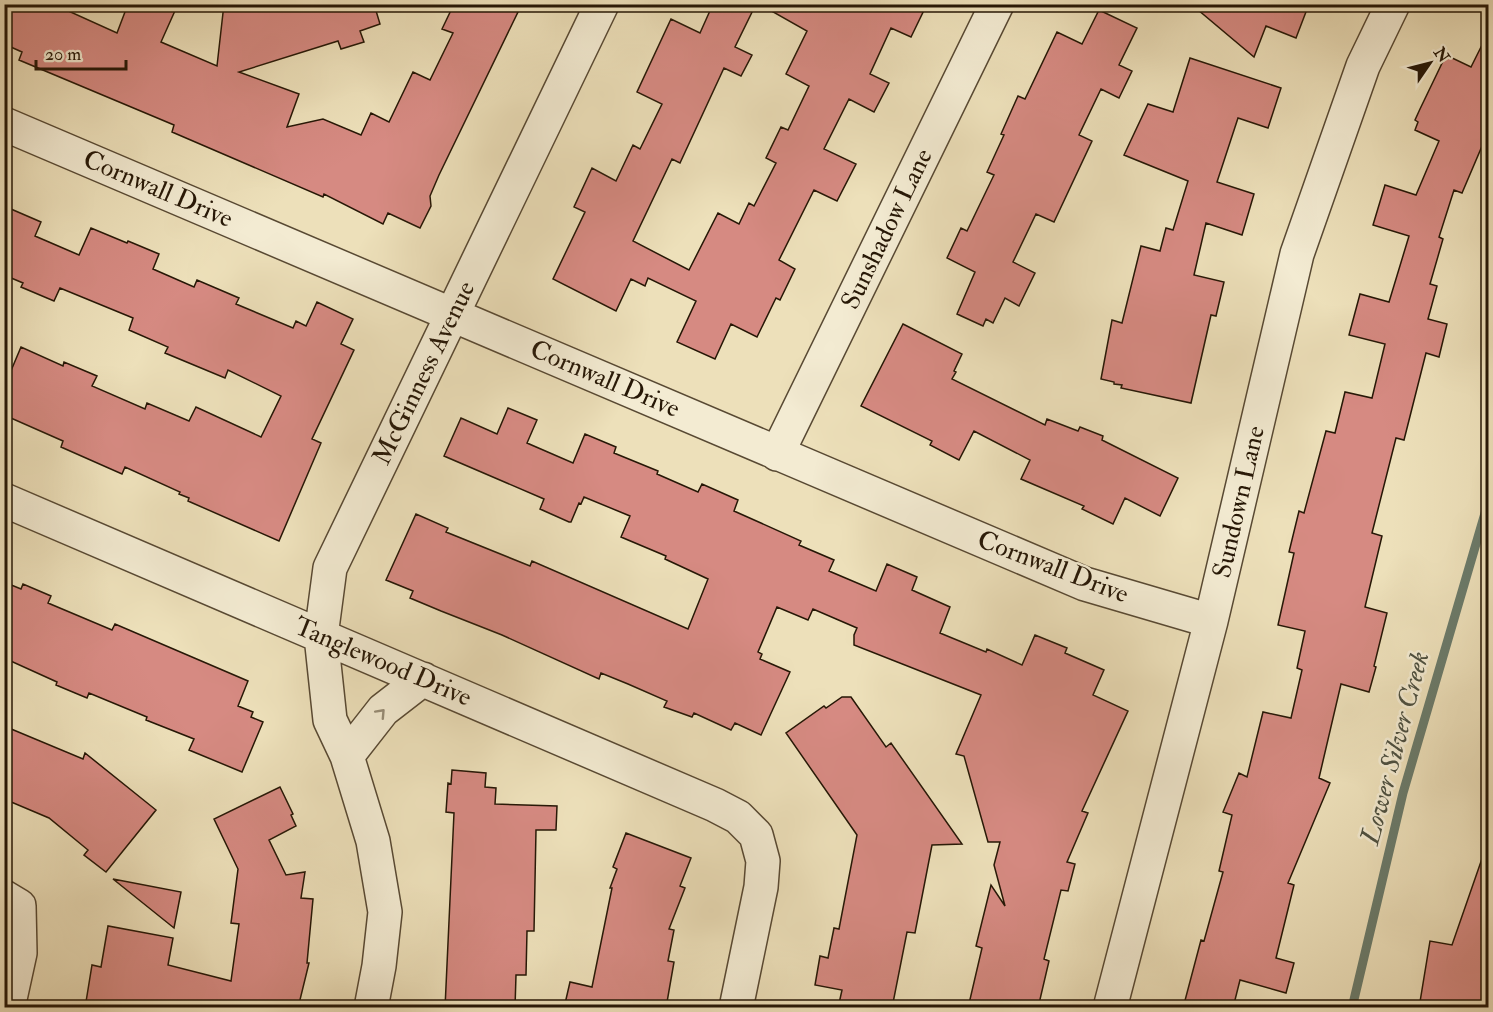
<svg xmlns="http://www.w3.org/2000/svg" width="1493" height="1012" font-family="'IM FELL Double Pica',serif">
	<rect width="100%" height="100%" fill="#ede0ba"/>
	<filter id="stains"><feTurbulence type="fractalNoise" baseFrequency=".00333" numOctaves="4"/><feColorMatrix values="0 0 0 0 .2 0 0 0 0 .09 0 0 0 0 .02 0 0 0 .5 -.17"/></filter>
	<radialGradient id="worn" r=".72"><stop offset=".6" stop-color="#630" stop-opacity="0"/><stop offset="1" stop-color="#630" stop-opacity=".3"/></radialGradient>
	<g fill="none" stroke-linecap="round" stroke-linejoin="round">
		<path stroke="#6b7b6b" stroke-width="9" d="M1352,1008L1403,793L1488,503"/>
	</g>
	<path fill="#d68a82" stroke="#261706" stroke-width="1.5" d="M4,4H53L117,33L128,4H178L161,42L217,66L224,4H374L380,24L360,31L364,42L341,49L338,41L239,72L299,94L287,127L323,119L361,135L371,113L389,122L413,72L430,80L453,33L442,29L454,4H503L518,12L439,175L430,196L431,206L420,228L388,213L383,224L324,194L323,197L172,132L174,125L19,60L22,52L4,44Z
		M713,4H756L735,47L752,55L741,76L724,68L680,163L672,159L633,241L689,270L718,213L739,224L749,203L754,206L776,163L766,158L781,127L788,130L809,86L786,74L807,31L759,4H927L911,37L891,28L870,74L889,83L874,112L849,99L824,149L856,164L837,201L814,190L779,260L795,269L780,300L776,298L757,337L731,324L715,359L677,342L696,301L648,278L645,286L631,279L616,311L553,279L585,212L574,207L592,168L616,181L633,145L640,149L662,104L637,92L671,19L700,33Z
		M1191,4H1309L1296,38L1266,26L1254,57Z
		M1099,10L1137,28L1119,65L1132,71L1119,98L1101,89L1079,135L1092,141L1054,222L1036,214L1013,262L1035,273L1019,306L1005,298L993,323L986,319L983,326L957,314L975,272L947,258L961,228L967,231L994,175L987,172L1004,135L1001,134L1018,96L1025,99L1057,32L1082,44Z
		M1488,33V132L1462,193L1454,190L1439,237L1443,239L1430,284L1437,286L1428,319L1447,324L1439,357L1426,353L1404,440L1396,438L1372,533L1382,536L1365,607L1387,613L1374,666L1376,667L1369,692L1341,684L1319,778L1330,783L1288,883L1294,885L1276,958L1294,963L1286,993L1240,980L1233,1008H1183L1201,940L1204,941L1223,872L1219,871L1232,815L1223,812L1239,773L1247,777L1263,712L1291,718L1302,670L1297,668L1305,631L1278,625L1294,553L1289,552L1299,511L1304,513L1326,431L1335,433L1345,392L1372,398L1385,344L1349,335L1360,294L1389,302L1409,236L1373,225L1385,185L1416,195L1439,141L1415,130L1418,122L1415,120L1420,109L1446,55L1471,67Z
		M1190,58L1281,88L1268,128L1238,118L1217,182L1254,194L1242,235L1206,223L1194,275L1224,282L1216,316L1211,315L1191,403L1121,388L1122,385L1114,384V382L1101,379L1112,320L1122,323L1141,246L1160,251L1166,228L1173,230L1188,181L1124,155L1148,104L1173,112Z
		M4,206L41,222L35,236L79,255L91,228L127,243L128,241L159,254L153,269L194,287L197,280L239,298L236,304L293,328L296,321L306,326L317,302L353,319L341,344L354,350L312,439L321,443L279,541L188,501L189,498L179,494L180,492L125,467L122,474L61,447L63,441L4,415V371L10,373L21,347L63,366L64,362L97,376L92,386L145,409L147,403L189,421L196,407L261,437L281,396L228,370L225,378L165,353L168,347L129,330L133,318L60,288L54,301L21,287L23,283L4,275Z
		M903,324L962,354L954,371L956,372L952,379L1045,425L1047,419L1078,431L1080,427L1103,436L1102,440L1178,478L1160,516L1125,498L1113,524L1082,509L1084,506L1021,479L1030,460L974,431L959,460L930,445L932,441L861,406Z
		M508,408L537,420L527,443L573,463L585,434L616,447L614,453L658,471L657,474L698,492L702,484L738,500L734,511L801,541L799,545L834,560L829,571L876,591L887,564L917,577L912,590L950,607L940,633L986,652L987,649L1022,665L1035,635L1067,648L1065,653L1104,670L1093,695L1128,711L1082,811L1088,813L1067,862L1075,864L1068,891L1061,890L1044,959L1049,961L1038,1008H968L982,948L976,946L991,885L1005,906L994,865L1000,842H988L964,756L956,754L981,695L854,645V635L857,628L813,609L808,620L777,607L758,652L762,654L760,659L790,672L761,735L735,723L731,730L694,713L692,717L664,707L667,701L628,684L601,673L599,679L502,635L441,611L410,598L413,591L386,580L416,514L448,528L446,532L530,566L532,561L688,629L708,579L665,559L666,556L621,537L630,516L584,497L581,504L579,503L571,522H569L540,509L544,499L444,456L461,418L497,434Z
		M4,582L21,589L23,584L51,596L48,603L112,630L115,624L248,681L238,706L253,712L251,717L263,722L242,772L189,750L194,739L146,720L147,717L89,693L87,698L56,685L57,682L4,658Z
		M842,697H851L886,747L891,743L962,844L932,845L915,933L907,932L892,1008H838L842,990L815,985L820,956L828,958L834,928L839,929L857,835L786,733L824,706L826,708Z
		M4,726L83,759L85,753L156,810L106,872L84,855L88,850L49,818L4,799Z
		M452,770L486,773L485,787L496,788L495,804L557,806L556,830H536L534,931H527L526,975H516L515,1008H445L454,813L446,812L448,783L451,784Z
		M280,787L293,814L291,815L296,826L269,840L286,875L305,872L301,898L313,899L307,963H309L298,1008H85L92,965L101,967L108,926L173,938L168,965L231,981L239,924L231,923L238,869L214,819Z
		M626,833L691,858L680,886L685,888L669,929L674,930L668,961L674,962L666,1008H564L570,982L592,987L612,888H610L617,869L613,867Z
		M1485,850H1488V1008H1419L1430,941L1452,945Z
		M113,879L181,892L174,928Z"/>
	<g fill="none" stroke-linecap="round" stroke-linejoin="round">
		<defs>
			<path id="minor" d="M4,124L1085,584L1211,621
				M777,454L997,4
				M4,500L715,805L738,817L756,835L763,861L761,887L736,1008
				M347,756L383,710L423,679
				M4,897L19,906L20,953L8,1008
				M371,1008L379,966L385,912L373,841L347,756L330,720L321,636L330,568L602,4
				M1110,1008L1211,621L1297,254L1363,66L1393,4"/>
		</defs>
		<use href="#minor" stroke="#584933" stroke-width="36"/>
		<use href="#minor" stroke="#f3ebd2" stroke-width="33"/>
	</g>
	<defs><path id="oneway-chevron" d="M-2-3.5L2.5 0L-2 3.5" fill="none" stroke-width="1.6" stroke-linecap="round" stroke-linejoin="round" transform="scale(1.5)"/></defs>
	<use stroke="#978c76" href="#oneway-chevron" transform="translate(381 713) rotate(-47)"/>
	<g text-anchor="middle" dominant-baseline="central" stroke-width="5" stroke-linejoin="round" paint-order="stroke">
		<g font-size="26" fill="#261706" stroke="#f3ebd2">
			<text transform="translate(158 189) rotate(23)">Cornwall Drive</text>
			<text transform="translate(887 229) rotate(-64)">Sunshadow Lane</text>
			<text transform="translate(424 373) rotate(-64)">McGinness Avenue</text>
			<text transform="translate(605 379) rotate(23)">Cornwall Drive</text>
			<text transform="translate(1239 502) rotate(-77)">Sundown Lane</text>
			<text transform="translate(1053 567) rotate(21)">Cornwall Drive</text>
			<text transform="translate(383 662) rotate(23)">Tanglewood Drive</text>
		</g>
		<g font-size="27" font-style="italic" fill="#4e5141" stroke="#f3ebd2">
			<text transform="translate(1395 748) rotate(-75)">Lower Silver Creek</text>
		</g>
	</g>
	<rect width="1493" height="1012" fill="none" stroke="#ede0ba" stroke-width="24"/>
	<rect x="6" y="6" width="1481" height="1000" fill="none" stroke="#261706" stroke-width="3"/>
	<rect x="12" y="12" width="1469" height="988" fill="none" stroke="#261706" stroke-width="1.5"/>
	<g transform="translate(1430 63) rotate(55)" stroke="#f3ebd2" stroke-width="4.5" paint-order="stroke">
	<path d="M0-4.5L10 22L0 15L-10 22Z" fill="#261706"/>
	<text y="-9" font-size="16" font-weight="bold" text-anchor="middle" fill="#261706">N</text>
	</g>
	<path d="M36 60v9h90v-9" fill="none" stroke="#261706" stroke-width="3"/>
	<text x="45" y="60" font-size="18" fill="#261706" stroke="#f3ebd2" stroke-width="4.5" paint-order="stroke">20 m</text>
	<rect width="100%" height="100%" filter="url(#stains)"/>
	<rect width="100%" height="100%" fill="url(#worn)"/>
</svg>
